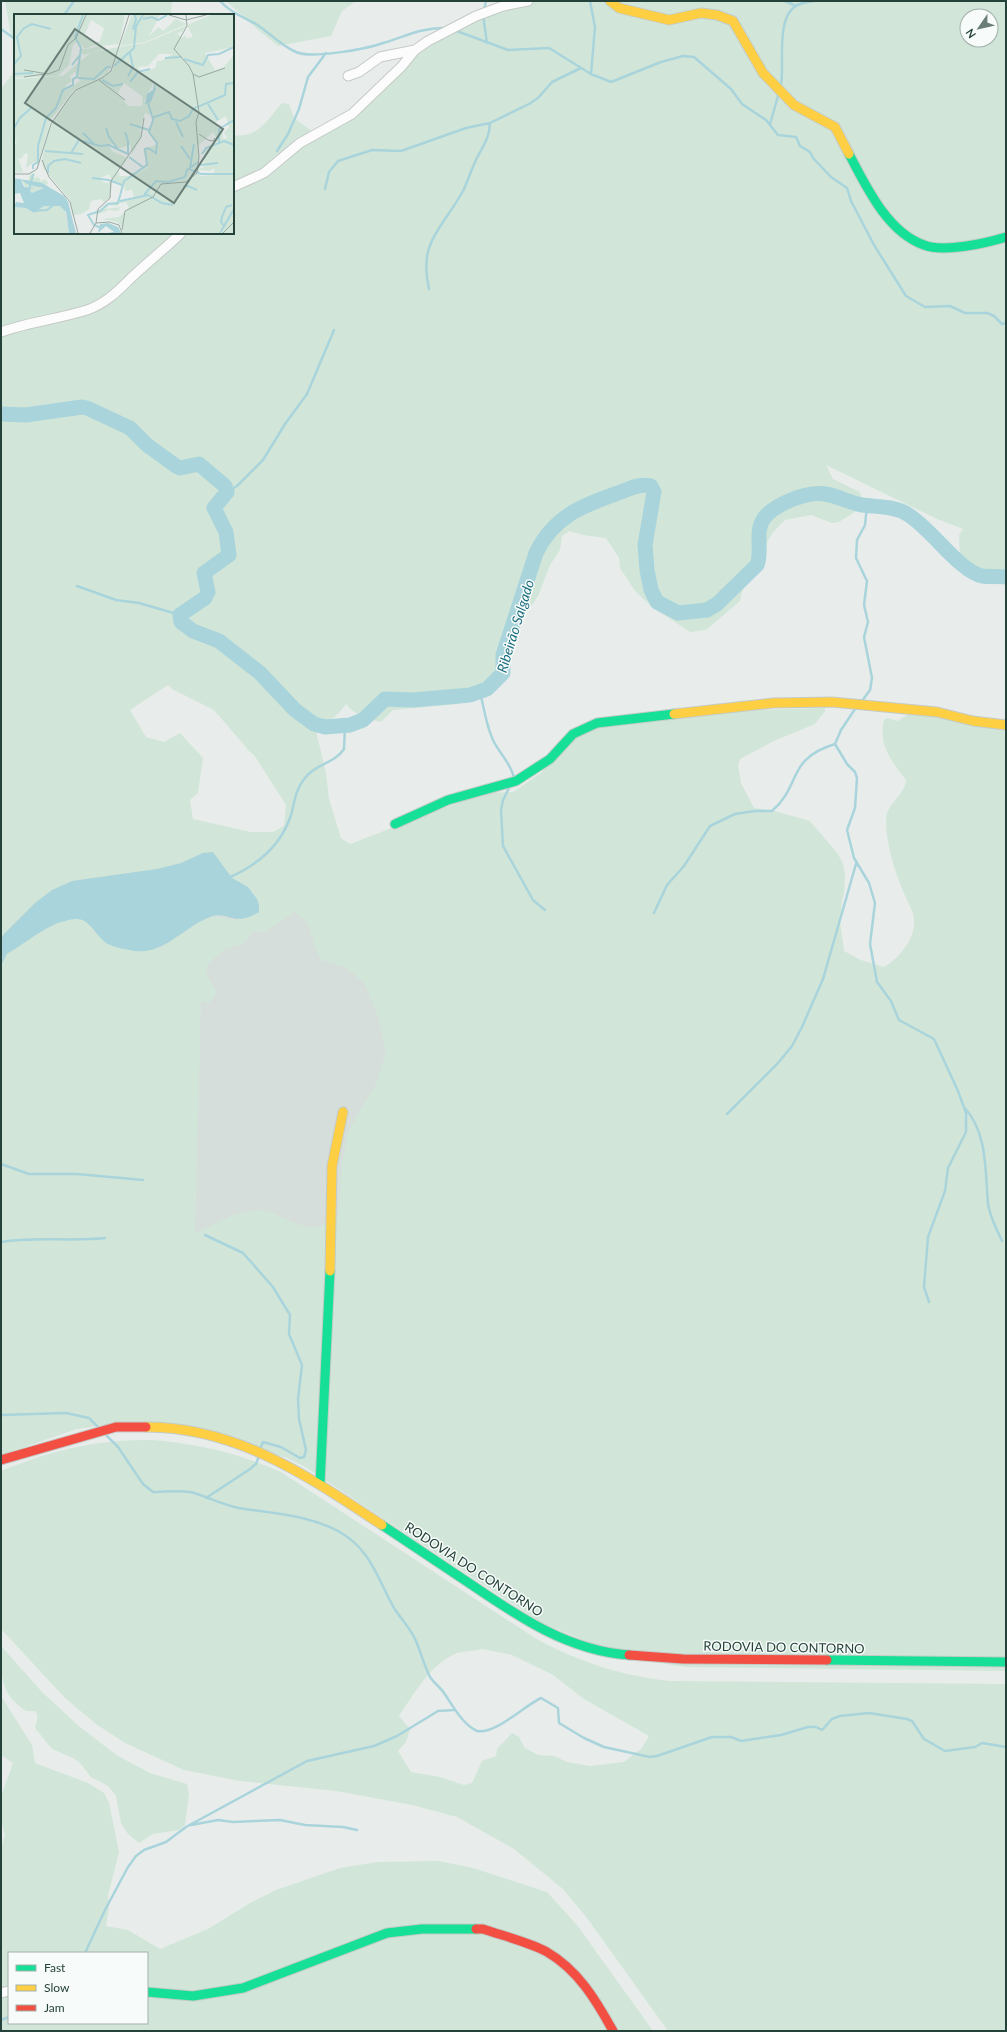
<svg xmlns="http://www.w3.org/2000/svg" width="1007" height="2032" font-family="Lato,sans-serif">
	<rect width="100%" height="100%" fill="#e8edeb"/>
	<path fill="#d6dedb" d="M234,839L753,1263L189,1285L1,955V873Z"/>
	<path fill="#d1e6d8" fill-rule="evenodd" d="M5,1H172L171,13L165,15H15V43L11,36Z
		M226,1H356L342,11L331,36L278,46L257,29Z
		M503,1H1006V580L993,574L972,575C958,569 960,548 959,535L963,529L937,519L826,465L833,479L860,492L863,501L861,508L839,522L832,523L811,515L785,520L774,531L769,539L743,589L740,601L706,630L690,632L652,607L635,591L620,568L619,558L606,538L583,535L569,531L562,536L560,550L550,565L538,596L530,608L512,627L496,672C488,685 478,683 472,700L459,704L393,710L381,722C369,719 354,715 346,704C337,716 332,723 316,719L317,735L326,773L329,799L341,838L350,844L483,793L513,792L541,773L577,736L610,719L672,712L825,708V711L815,724L774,741L740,759L738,765L741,783L754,808L771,810L810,821L838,854L843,864L845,875L844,894L842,900L840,922L844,951L861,960L884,967C901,957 919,934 913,914C910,904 904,895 901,886C893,866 886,841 886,820C886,804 905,795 906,780C891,761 878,744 884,720L887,718L898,721L907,715L920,712L1006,728V1671L686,1667L627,1658L542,1623L305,1467L285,1457L130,1422L77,1429L1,1455V957C21,947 56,916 78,919C87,920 92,927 96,934L160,948L199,922L212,916L237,920L232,878L225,868L203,853L181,863L157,869L72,881L18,919L1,939V89L15,70V233H233V135C258,139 269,118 282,103L289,104L294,118L313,132L355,108L398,65L498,6ZM967,16H991V40H967ZM168,685L172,689L214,710L250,752L254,755L286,805L284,826L273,832H251L193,819L190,800L198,793L203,758L180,733L164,742L146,737L130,710ZM295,912C298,916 304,918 307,923C313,935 314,948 321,960L347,968L365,984L378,1016L386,1053L375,1086L348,1132L342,1163L338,1216C316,1234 303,1227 279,1216C273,1213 265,1209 258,1210C235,1211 215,1225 195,1233L201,1001L208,1003L213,999L216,992L206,972L207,965L223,950L246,942C249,933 254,930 264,932Z
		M150,1440C196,1443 238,1453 281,1472L535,1638C578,1662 622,1676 671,1681L1006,1684V2031H668L587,1918L563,1889L514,1849L457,1817L412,1805L336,1791L240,1781L184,1770L125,1743L96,1724L65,1698L1,1629V1471C50,1451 97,1439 150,1440ZM482,1649L512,1655L553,1675L584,1699L649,1736L642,1748L624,1762L590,1766L567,1762L554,1756L538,1755L525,1748L519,1737L512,1733L497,1749L496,1756L482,1761L472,1783L464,1785L440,1777L411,1772L398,1751L406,1742L410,1729L399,1716C415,1693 430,1664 457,1653C465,1651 474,1651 482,1649Z
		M1,1646L43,1693L80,1727L118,1756L150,1773L187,1784L189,1794L185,1825L179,1830L153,1834L139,1843L128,1834L121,1823L116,1796L108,1786L91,1777L80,1763L73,1758L52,1749L35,1728C36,1721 40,1717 35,1711H26C0,1694 1,1676 1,1646Z
		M1,1696L32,1745L35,1763L88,1783L104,1793L109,1803L119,1852L108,1896L109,1907L106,1926L128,1930L160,1949L208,1929L250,1903L276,1890L340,1868L377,1862L439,1861L473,1868L547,1892L577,1925L653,2031H1V1849L5,1835L1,1821V1796L13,1763L1,1755ZM9,1953H147V2023H9Z"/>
	<path fill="#a9d4db" d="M213,852L232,878L248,887L257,899L259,905V912C234,928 227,910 210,917C181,928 163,958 129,950C123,949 114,947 108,944C97,938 90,918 76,919C47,921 26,945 1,957V939L4,934L35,903L52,890L72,881L157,869L181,863L203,853Z"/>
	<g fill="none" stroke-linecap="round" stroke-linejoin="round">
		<path stroke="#a9d4db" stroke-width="2.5" d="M220,1C230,12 243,17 256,24C270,33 281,46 296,52C311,59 367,49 383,43C404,37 423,27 445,28
			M590,1L595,27L591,74
			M785,1L796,6
			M484,10L486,1
			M64,15L74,1
			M483,15L487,43
			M1,29L15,39
			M454,30L508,50L549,48L591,74L611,82L661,62L683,56L694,57L731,89L742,104L766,120L778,135L796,137L800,146L810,152L813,158L831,177L847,188L851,201L874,245L906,296L925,307L950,306L965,313H987L994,316L1002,324L1006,323
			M781,85C785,64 774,13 800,4C805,2 810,2 815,1
			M770,124L778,96
			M277,151L288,134L299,109L308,77L326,53
			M325,189L329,172L338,161L372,150L401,151L466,128L490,123L529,104L538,98L552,82L581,68
			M429,289C418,241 442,229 463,191C468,181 471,170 476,160C482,147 490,138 490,123
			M227,492L237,486L263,460L285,424L307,394L334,330
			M77,586L116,600L139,603L180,615
			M480,692C484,708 486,725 493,740C499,753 511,763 514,778
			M862,701L870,690L872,678L864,637L868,622L864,605L867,581L856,558L857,540L865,525L867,506
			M855,709L841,730L835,744L847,764L855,772L857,778L855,808L847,830L854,858L869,883L875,903L870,944L877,982L891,1001L899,1020L934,1039L958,1091L966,1113V1132L948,1168L945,1191L928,1237L924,1287L929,1302
			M509,788L503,800L501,810L503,846L533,900L545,910
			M228,878C258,865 281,846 291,815C295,801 295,790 305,778C315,764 334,764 344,749L345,726
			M654,913L667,885L684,866L710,826L735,814L755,811H772C802,785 786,759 835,744
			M1,963L6,953
			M964,1107C988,1133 985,1171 988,1204C990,1217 997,1230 1002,1241
			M727,1114L778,1063L792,1046L802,1027L823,979L856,864
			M1,1164L29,1174H77L143,1180
			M205,1235L243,1253L273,1287L290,1315L289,1334L302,1365L298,1399L299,1419L306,1450L304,1457L300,1458L281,1447L263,1442L261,1447
			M1,1242C35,1236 70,1242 105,1238
			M1,1415L66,1413L89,1418L98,1427
			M106,1435L118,1447L143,1484L153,1492C165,1492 178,1490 190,1492C208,1496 225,1507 245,1509C278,1514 307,1515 338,1531C371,1549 377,1578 394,1608C401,1619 411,1629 416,1641C421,1653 424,1665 430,1677C434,1683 440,1687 444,1693C453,1706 462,1724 477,1731C496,1734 524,1706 541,1698L558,1708L559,1723L584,1738L604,1747L650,1757L657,1756L712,1737H731L741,1741L781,1735L808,1727H816L822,1730L832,1719L840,1716L869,1713L907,1719L912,1721L924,1739L945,1751L975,1747L982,1743L1006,1747
			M206,1498L250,1469L256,1464L259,1456
			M191,1825L218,1820L233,1822L280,1820L305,1825L343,1827L357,1830
			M85,1953L105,1910L128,1867L136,1856L144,1850L166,1842L186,1827L307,1761L374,1746L397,1736L438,1711L454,1710
			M1,2020L9,2017"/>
		<path stroke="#a9d4db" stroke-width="15" d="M1,414L26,415L82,407L87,408L130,428L147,445L176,466L180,468L199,464L225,486L227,492L214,508L226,532L229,555L204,573L208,592L205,598L180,615L181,622L193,631L219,641L260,673L295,710L314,724L325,727L350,725L363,720L385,699L413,700L470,695L487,689L503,673V655L536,553C554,516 582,506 618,493C629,489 640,483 651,486L654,492L645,545L647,570L651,590L657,602L678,613L707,610L717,604L757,565C763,550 754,532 764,518C775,504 807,491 825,494C838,496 850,503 862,505C877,507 894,506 907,514C930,527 959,571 982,576C989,577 998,576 1006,577"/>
		<defs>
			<path id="street" d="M348,76L359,72L380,57L415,50
				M233,187L264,173L300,143L352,114L402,66L415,50L428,41L476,16L503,6L528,1
				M1,332C29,322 58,319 87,310C112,301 123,284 142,268C155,256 168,246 181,233
				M1,1993L9,1991"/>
			<path id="fast" d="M849,154C866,186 887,232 924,245C944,253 986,243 1006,237
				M395,824L448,800L516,781L550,759L573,734L597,723L674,714
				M320,1484L330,1271
				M382,1525C412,1545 442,1565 472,1585C519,1617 569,1651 629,1655
				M827,1660L1006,1662
				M147,1992L193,1996L243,1988L387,1933L422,1929H476"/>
			<path id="slow" d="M610,1L619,8L669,20L701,13L717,15L733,21L763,73L794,105L835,127L849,154
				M674,714L773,703L832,702L937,712L973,721L1006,725
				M330,1271L332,1166L343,1112
				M146,1427C238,1427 309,1477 382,1525"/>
			<path id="jam" d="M1,1460L116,1427H146
				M629,1655L683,1659L827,1660
				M476,1929H483C500,1935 532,1943 547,1952C578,1970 596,2000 613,2031"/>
		</defs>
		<use href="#street" stroke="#c5cac8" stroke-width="11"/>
		<use href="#fast" stroke="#c3cbc8" stroke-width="11"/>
		<use href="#slow" stroke="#c3cbc8" stroke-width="11"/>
		<use href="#jam" stroke="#c3cbc8" stroke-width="11"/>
		<use href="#street" stroke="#fcfcfc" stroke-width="9"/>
		<use href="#fast" stroke="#16e098" stroke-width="9"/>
		<use href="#slow" stroke="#ffcf43" stroke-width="9"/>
		<use href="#jam" stroke="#f24e42" stroke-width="9"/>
	</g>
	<g text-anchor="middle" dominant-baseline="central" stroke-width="3" stroke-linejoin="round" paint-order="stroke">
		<g font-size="13" fill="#24423a" stroke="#f7fbf9">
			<text transform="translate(474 1569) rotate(33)">RODOVIA DO CONTORNO</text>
			<text transform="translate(784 1647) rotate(1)">RODOVIA DO CONTORNO</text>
		</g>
		<g font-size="14" font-style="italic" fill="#1c6f80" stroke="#f7fbf9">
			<text transform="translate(515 626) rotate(-73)">Ribeirão Salgado</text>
		</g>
	</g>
	<g transform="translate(14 14)">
		<rect width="220" height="220" fill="#e8edeb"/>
		<path d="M0,1H111L105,30L86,32L93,34L70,41L67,39L68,35H74L85,32L79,31L72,35L63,28L59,31L55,51L44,62L0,64ZM77,6L90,14L86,27L80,29L71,20ZM118,1H146L135,22L145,13L149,17L162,5L173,10L131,28L106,32ZM197,1H220V33L191,39L201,56L210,53L220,41V219H109L108,213L103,208L88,205L105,203L115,194L112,188L106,189L103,192L95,191L91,195L107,193L103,197L95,196L84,200L93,190L102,189L105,184L106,186L113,187L120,183L118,176L111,177L110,171L98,167L95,160L85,165L91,169L98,168L96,183L90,188L87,185L77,187L75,195L68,200L59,201L56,186L29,154L28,145L34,116L57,80L98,57L105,33L131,29ZM173,11L179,23L172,24L171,21L168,24L163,19L168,18ZM159,40L147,47H143L141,54L127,59L124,53L134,52L145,40ZM140,68L142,75L137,88H130ZM110,69L129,83L128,92H114L104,79ZM131,99L141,103L135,115L143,130L129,136L133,147L130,153H134L124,159L120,158L115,162H106L104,156L113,144L98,137L95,132L98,130L106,134L116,131L118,140L127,124L126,114ZM212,102L215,114L210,118L213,124L209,125V116L204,114L202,108ZM199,118L202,123V131L192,133L189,154L185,153L184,132ZM200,154V161L187,162L184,160L186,156L196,157ZM104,33L100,49L92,61L58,78L37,105L24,151L20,148L12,154L14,140L11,139L7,145L4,144L9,158L0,159V131L3,128L0,124V65L49,62L76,39ZM60,58L64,60L66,67L51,77L52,71L58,67L56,62ZM21,158L20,164L25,163L27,168L30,165L34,168L33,171L11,166H15V162ZM8,166L15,171L31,174L18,179L14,175L20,174L11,173ZM44,191L51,196L55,219H0V193L12,194L20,199L30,192Z" fill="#d1e6d8" fill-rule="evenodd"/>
		<path d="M140,68L142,75L137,88L131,90L133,80L139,76ZM0,164L28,169L50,182L54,188L62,219H55L52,198L46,192H30L20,199L12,194L0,193L2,188L10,189L6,179L0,180ZM7,166L15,171L30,174L18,179L14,175L21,174L10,173ZM94,209L104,213L107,219H93L100,218L92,212L84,219L86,210Z" fill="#a9d4db" fill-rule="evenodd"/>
		<path fill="none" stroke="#a9d4db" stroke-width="2" d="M121,1L122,6L119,14L122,16M129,5L138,3L144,6L153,1M151,44L167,43M170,45L189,51L194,41L205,40L220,33M0,50L7,42L3,23L10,14L18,10L37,15M58,51L66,41M100,52L120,34L122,12L129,1M0,60L19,59M114,62L119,53L116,39M64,64L80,65L93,53H97M88,66L99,72L109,70M116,68L124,58L136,55M134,89L139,105M194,90L204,106M162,108L169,123M116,110L135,116M0,114L6,104L17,94M92,114L95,123L104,135M111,118L114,127V140M69,119L81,131M69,127L86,132L95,131L114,140M205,129V115L220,106M167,132L176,145M31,137L69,140M57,139L65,126M188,140L192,134L210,127L220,131M115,143L130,154M186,151L204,149M176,154L180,130M19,155V151L24,148V132L32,104L42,94L49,76L59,71V65L63,63L67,34L61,23L69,1M175,155L187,160H220M34,159V152L40,147L51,145L67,149M78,164L95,166L108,171M170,173L174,172L183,176M15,177L19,160M130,181L142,167L154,168L171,163L173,156L184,148M106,187L134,181L148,189L159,191M19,197L33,196L41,190M210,212L207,208L208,203L212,193L218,191M87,214L80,211L74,201L86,197L94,190L104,189L110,167L133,151L131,135L134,134L142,139L143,129L135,118L140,103L155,98L158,105L166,107L175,102L179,95L211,81L212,70L220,69M206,219L220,195"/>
		<path fill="none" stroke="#9aa9a4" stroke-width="1" d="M155,1L172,6L192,1M10,56L34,60L45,56L54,31L62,24L72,1M179,60L185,63L211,54M10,63L30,60M85,66L111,86M185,120L194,126L199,127L201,124M28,146L35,163L56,188L64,219M0,160H15L23,155L37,110L55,84L62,76L88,64L97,57L115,1M82,209L84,195L96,184L97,167L127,123L130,104M108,216L111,197L139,183L147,170L172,168L183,159L185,143L182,108L185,98L179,60L175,52L160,35L173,12L172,1M76,219L82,209L95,208L105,211L108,219M209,219L220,208"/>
		<path fill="#697e78" fill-opacity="0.15" stroke="#697e78" stroke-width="2" d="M61,15L209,115L160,189L11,89Z"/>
		<rect width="220" height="220" fill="none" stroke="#24423a" stroke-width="2"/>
	</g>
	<rect width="1007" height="2032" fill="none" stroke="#24423a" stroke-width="4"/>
	<rect x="8" y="1952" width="140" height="72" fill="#f7fbf9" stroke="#a3b1ad"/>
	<rect x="16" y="1965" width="20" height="6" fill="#16e098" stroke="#a3b1ad"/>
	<text x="44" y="1972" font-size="12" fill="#24423a">Fast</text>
	<rect x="16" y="1985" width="20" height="6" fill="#ffcf43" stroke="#a3b1ad"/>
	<text x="44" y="1992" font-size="12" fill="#24423a">Slow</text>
	<rect x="16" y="2005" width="20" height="6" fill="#f24e42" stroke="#a3b1ad"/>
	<text x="44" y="2012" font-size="12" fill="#24423a">Jam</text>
	<g transform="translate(979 28) rotate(236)"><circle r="19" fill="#f7fbf9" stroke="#a3b1ad"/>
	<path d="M0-3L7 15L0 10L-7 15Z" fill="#697e78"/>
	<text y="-6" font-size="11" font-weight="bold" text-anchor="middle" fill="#24423a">N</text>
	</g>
</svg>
